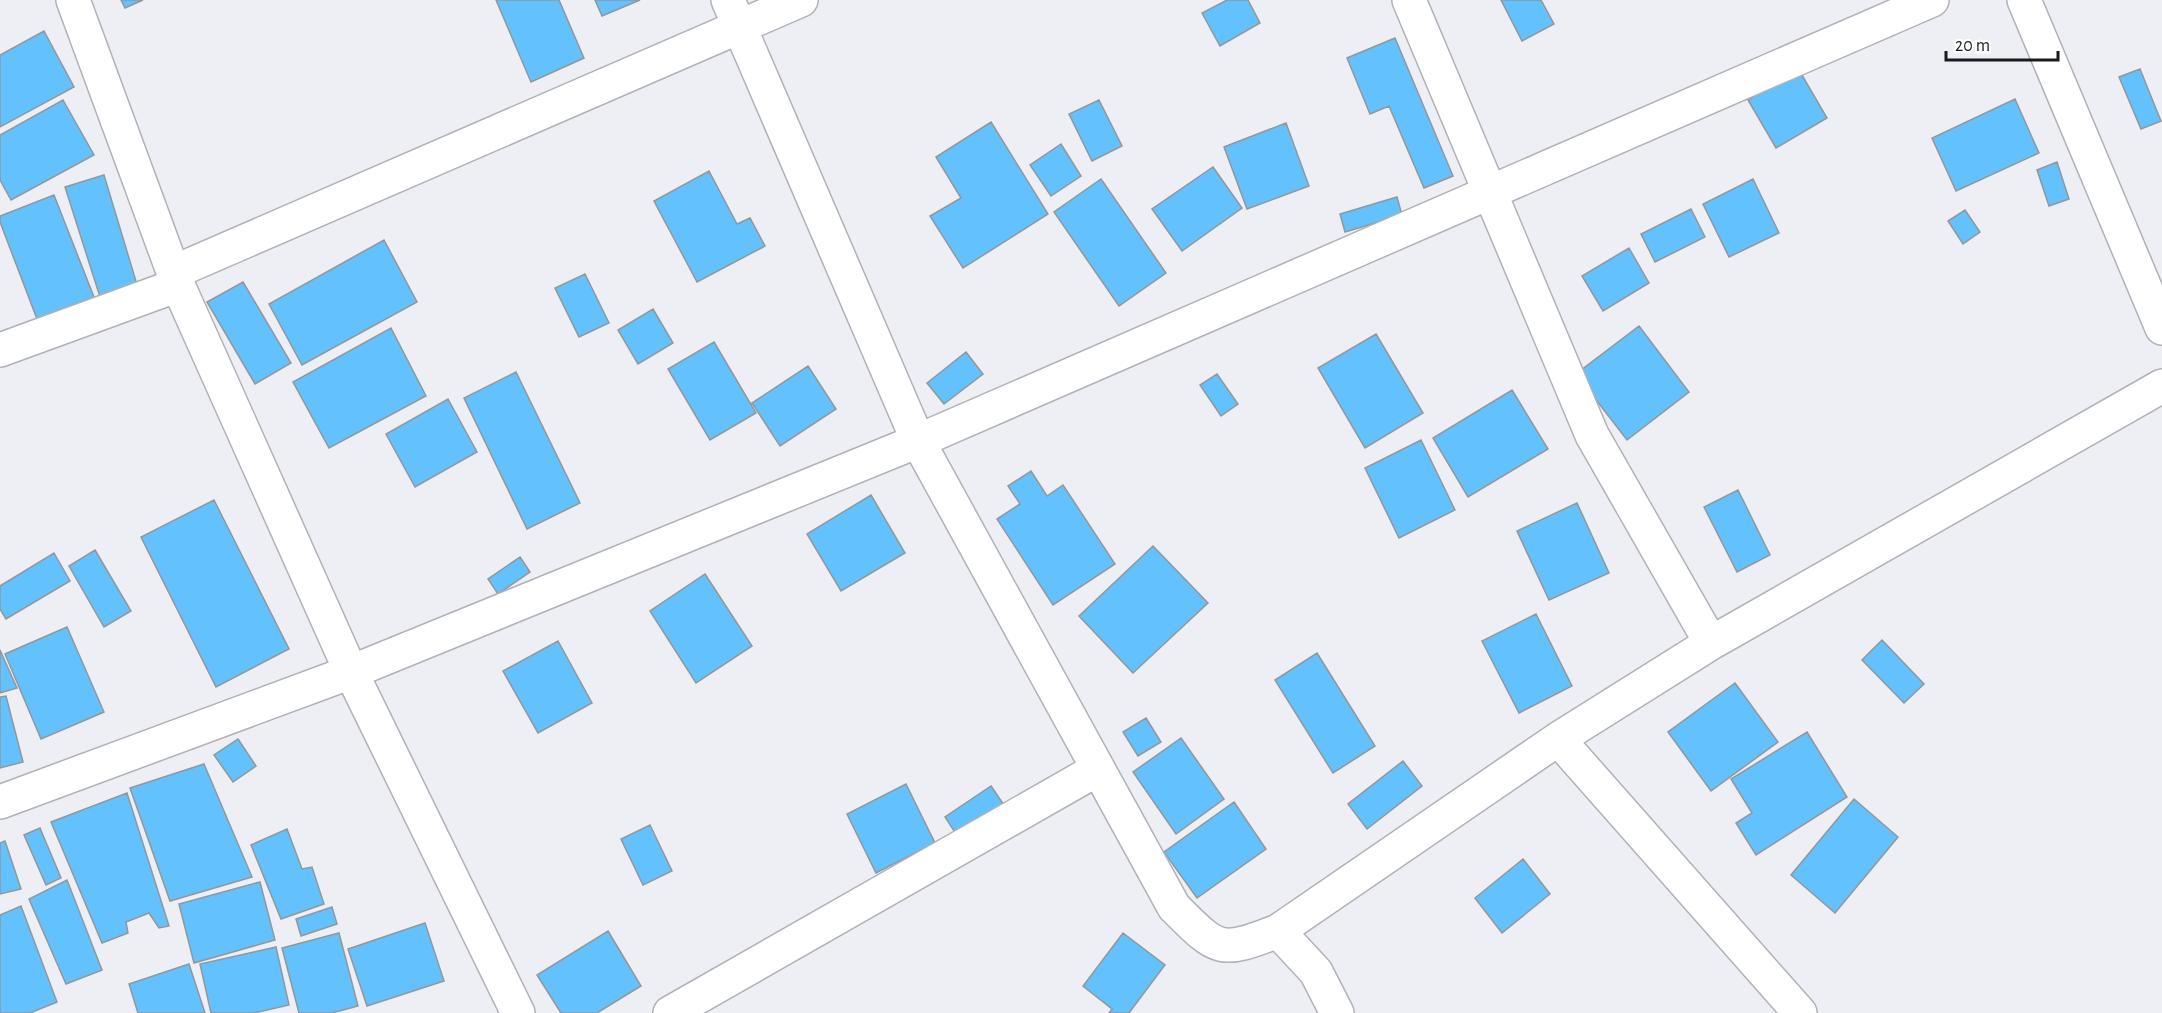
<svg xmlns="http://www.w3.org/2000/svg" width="2162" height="1013" font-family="'Alegreya Sans',sans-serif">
	<rect width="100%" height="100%" fill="#edeff4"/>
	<path fill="#63c1fd" stroke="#92979a" stroke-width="1.5" d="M121,0H143L125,8Z
		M496,0H559L584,58L531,82Z
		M595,0H640L602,16Z
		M1227,0H1248L1260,23L1220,46L1202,13Z
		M1501,0H1541L1554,24L1522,41Z
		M44,31L74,87L0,127V55Z
		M1395,38L1453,176L1424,188L1389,106L1370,114L1347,58Z
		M2140,69L2161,121L2141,129L2119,77Z
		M1799,70L1827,118L1776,148L1748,100Z
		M2015,99L2039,153L1956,191L1932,138Z
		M63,100L94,155L11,200L0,180V135Z
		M1099,100L1122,146L1092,161L1069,114Z
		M991,122L1048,214L963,268L930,216L961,198L936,157Z
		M1286,123L1309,186L1247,209L1224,147Z
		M1061,144L1081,176L1051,196L1030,165Z
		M2057,162L2069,199L2049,206L2037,170Z
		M1213,167L1242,208L1182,251L1152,209Z
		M709,171L737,224L750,218L765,246L697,282L654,201Z
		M104,175L138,288L101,300L65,187Z
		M1101,179L1166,273L1119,306L1054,212Z
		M1753,179L1779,233L1729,257L1703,204Z
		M54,195L94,297L37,319L0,222V216Z
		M1397,197L1402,215L1345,232L1340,214Z
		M1691,209L1705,237L1655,262L1641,234Z
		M1965,210L1980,232L1963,244L1948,221Z
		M384,240L417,302L302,365L269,304Z
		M1629,248L1649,283L1603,311L1582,276Z
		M585,274L609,323L579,337L555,288Z
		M243,282L291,363L255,384L207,302Z
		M653,309L673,343L638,364L618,330Z
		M1639,326L1689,392L1627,440L1576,374Z
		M391,328L426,396L329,448L293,382Z
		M1376,334L1423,413L1365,448L1318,368Z
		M714,342L756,413L710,440L668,369Z
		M966,352L983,374L944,404L927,383Z
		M808,366L836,409L780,446L752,403Z
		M516,372L580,503L527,529L464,398Z
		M1217,374L1238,404L1221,416L1200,385Z
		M1512,390L1548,449L1468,497L1433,438Z
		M448,399L477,452L415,487L386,434Z
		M1421,440L1455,510L1399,538L1365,468Z
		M1031,471L1047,496L1063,485L1115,564L1053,605L997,519L1020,504L1008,486Z
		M1738,490L1770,555L1737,572L1704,507Z
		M871,495L905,553L841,591L807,534Z
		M214,500L289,649L216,687L141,537Z
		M1577,503L1609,573L1549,600L1517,531Z
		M1153,546L1208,603L1133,673L1079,616Z
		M95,550L131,611L104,627L69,566Z
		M54,553L70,581L6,619L0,609V586Z
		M520,557L530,572L498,594L488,579Z
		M705,574L752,646L696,683L650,611Z
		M1536,614L1572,686L1519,713L1482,641Z
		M67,627L104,712L41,739L5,654Z
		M1882,640L1924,684L1904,703L1862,660Z
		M558,641L592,703L538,733L503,671Z
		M0,650L17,688L0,693Z
		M1317,653L1375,746L1333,773L1275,680Z
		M1735,683L1778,742L1711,791L1668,732Z
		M6,696L23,762L0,768V697Z
		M1146,718L1161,742L1138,756L1123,732Z
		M1807,732L1847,797L1756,855L1736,823L1752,813L1731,779Z
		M1181,738L1224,799L1176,834L1133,772Z
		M238,739L256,766L233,782L214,755Z
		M1403,761L1422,786L1367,829L1348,804Z
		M204,764L252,877L170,901L130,788Z
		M906,784L935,843L876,873L847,814Z
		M991,786L1004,805L958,837L945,817Z
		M127,793L169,926L159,928L149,913L126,922L128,933L102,943L51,822Z
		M1854,799L1898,837L1835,913L1791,875Z
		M1234,802L1266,849L1197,898L1164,852Z
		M650,825L672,871L643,885L621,839Z
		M40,828L61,878L46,885L24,835Z
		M287,829L302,869L312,867L324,904L281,919L251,845Z
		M5,841L21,889L0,894V843Z
		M1523,859L1550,894L1502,933L1475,898Z
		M67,880L102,970L66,984L29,899Z
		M260,882L275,940L194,963L179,904Z
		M21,906L57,1002L30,1013H0V915Z
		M332,907L337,924L301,936L296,919Z
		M425,923L444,981L367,1006L348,949Z
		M608,931L641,986L597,1013H561L537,975Z
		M339,933L358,1006L332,1013H299L282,948Z
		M1123,933L1165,965L1129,1013H1109L1112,1009L1083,986Z
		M276,947L289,1005L254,1013H211L200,964Z
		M189,964L205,1013H138L129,984Z"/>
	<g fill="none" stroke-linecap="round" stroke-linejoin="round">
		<defs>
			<path id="minor" d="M73,0L178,285L351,672L518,1013
				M728,0L918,441L1174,907C1218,951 1219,954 1278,931L1558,739L1711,643L2162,386
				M1409,0L1592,435L1711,643
				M2024,0L2162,328
				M174,272L801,0
				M0,350L178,285
				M1558,739L1800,1013
				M0,802L351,672L918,441L1932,0
				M1278,931L1316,972L1337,1013
				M670,1013L1098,769"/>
		</defs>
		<use href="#minor" stroke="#b0b2b7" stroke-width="36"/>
		<use href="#minor" stroke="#fff" stroke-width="33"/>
	</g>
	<path d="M1946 51v9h112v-9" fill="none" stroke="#191a1b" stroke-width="3"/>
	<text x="1955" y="51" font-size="18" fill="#191a1b" stroke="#ffffff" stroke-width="4.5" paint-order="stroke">20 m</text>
</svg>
